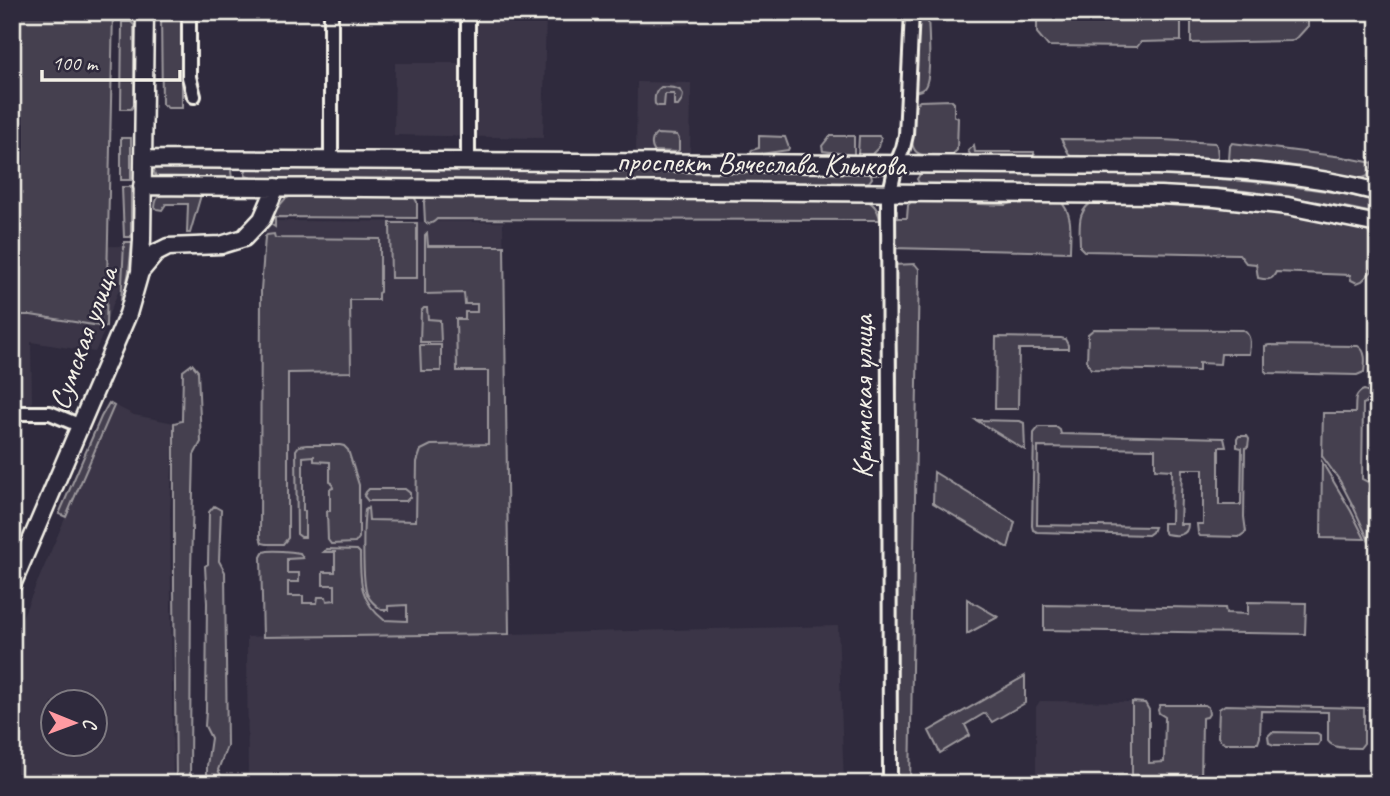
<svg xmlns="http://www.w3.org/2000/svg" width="1390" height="796" font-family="Caveat,sans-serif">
	<rect width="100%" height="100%" fill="#2f2a3d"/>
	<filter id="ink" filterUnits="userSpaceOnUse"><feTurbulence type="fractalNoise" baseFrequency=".0143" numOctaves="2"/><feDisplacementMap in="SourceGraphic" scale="14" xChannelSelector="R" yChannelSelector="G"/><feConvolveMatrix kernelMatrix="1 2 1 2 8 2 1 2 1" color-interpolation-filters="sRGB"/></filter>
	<g filter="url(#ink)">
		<path fill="#3b3647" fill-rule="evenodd" d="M472,12H546L543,138L394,135L395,63H471Z
			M610,12H689V25L610,24Z
			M637,82L691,83L690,160L636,159Z
			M266,221L503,222L509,634L838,626L844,784H248L247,637L270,636Z
			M123,246L122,283L106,321L61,247Z
			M12,315H31L106,327L95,352L31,342L32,403L25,408H12Z
			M114,405L134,415L174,423L170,510L173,784H12V641ZM52,702H94V744H52Z
			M1040,701L1132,702V784H1036V707Z"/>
		<path fill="#454050" stroke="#9c989c" stroke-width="2" d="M12,12H113L106,327L31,315H12Z
			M161,12H182V108H168L162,104Z
			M913,12H928C928,28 933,78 924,88C920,92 919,91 913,92Z
			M1191,12H1308V26L1298,37L1291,41L1191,43Z
			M1181,20V41L1141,42L1137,47L1048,46L1037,33V21Z
			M122,22H131L134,25V105L131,109H121Z
			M661,87C675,87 691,89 678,106H674V94H665L664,106H658L655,104C654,97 655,91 661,87Z
			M951,100L954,103V116L958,118L957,150L950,157C906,157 912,153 912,112L916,104L920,101Z
			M657,134L677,135L679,139V150L677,152L654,151C650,145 652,137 657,134Z
			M759,136L785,137L789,148L788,150L754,155L751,151L752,150L759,148Z
			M830,136H854V155L823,151L822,146Z
			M859,136H879L881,138L879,147L872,154L858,155Z
			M121,138H131V180H121Z
			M1061,139L1163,140L1215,143L1217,146L1218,156L1215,160L1070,156Z
			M1232,143L1343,157L1373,163L1368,176L1363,178L1327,175L1308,168L1281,164L1259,165L1232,163L1229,160L1230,146Z
			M974,145L975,152H1034V157H972L968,151Z
			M163,166L234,167L231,171L232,179H157L154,172L155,169Z
			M250,167L866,172L871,174L872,178L869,182L865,183L252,178L246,176L245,173L247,168Z
			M921,173C1074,175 1228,168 1378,201V214C1324,202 1271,193 1216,188L924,184L919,183L917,179Z
			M122,187H131V237H124Z
			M185,191L201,195L190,233H187L188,204H166L162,210L157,209L155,207C156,189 171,193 185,191Z
			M371,194L413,195L417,202V218L275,217V227L266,221L285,199L289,197Z
			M427,196L861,198C873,202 878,208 880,220L437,219C434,222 429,226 425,222L424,202Z
			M1026,199L1060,201C1074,214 1070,234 1070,252L891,248L893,207L897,211V218H907L908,205L913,200H960L980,204L1006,205Z
			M1097,200L1167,202L1265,209L1367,229L1371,237L1372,271L1362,281L1357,283L1351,280L1350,275L1276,272C1272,281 1267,280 1258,278L1256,264L1246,263L1239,254L1084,251L1080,247C1080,227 1075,209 1097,200Z
			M390,223H417V278H391Z
			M427,233L428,246H504L509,634L263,637L261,557C262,555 263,553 264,552C270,549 294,552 300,553L303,558L287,559V573H299V582H288V596H303V603H317L318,597H326L327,601L335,600V585H323V572H335V552H323L327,549L357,550L360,553C360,582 360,601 384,620L407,621V605L388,606V610H382C376,606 370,601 367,594C362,581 363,525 365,510L368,508L369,520L416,521L417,462L421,450L431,445L488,444V371H457L456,319H465V312H477V304H465L464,293L425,294V235Z
			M274,234L275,238L380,239V292L378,293V300H350L351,372L288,373V538L283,544H267L262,543L260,537L261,290L265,237L267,235Z
			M124,242H132C130,264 128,285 121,305Z
			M915,264L919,269L910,784H895L892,403L897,384V354L891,335L893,265Z
			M424,308H427L428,319L440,320L441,342H420L421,311Z
			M1094,329L1243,330C1252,335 1250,345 1249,354H1221L1220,364L1199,363V371L1091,369L1087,362L1088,334Z
			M996,337L1061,338L1065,339L1068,345V349H1019L1018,409H995Z
			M420,345H441V371H421Z
			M1269,345L1358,346C1367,351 1365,363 1364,372L1357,375L1267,373L1265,371V346Z
			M192,364L198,371L201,442L194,455L191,570L190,784H176L174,586V423L182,421L183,371Z
			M1364,390L1367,391L1371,395L1368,402L1363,404L1362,479L1368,482L1370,485L1369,536L1368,539L1354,508L1340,481L1322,456L1323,413H1355C1356,403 1353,394 1364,390Z
			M109,403L114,406L66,517L59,514L101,417Z
			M976,420L1020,421L1024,423L1025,450Z
			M1039,427H1056L1060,430L1061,434L1224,438L1226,447H1219V505H1241L1242,448L1237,447V439L1239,436H1247L1249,439L1248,447L1245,448L1244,517L1246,532L1239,537L1200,536L1198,533L1197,524H1203V469H1182L1180,524H1188C1188,537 1176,536 1166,534L1163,530V523H1171L1172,470L1155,469V449L1038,447L1037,525L1154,527L1152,532L1148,535L1037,532L1033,530L1032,526L1034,433Z
			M307,445H340L344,446L348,450L359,485V538L355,543L331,544L328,540L327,511H330V489L333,488L332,483L330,482V462L314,461V456L303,457V511H305V537H301L297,534L296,450L299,446Z
			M1322,462L1351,511L1365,539L1321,538Z
			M934,472L1015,522L1008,548L933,503Z
			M369,489H405L410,493V497L406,501H368L364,496L366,492Z
			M214,506L221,510L219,561L225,572L227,746L218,770L226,784H207V766L211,738L205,726L206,711L207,603L205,566L208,564L209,512Z
			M967,599L998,617L967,634Z
			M1248,602L1306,603L1305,634L1044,630V605L1225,608L1226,613L1248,614Z
			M1025,676V703L992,722L985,713L965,725L970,735L940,753L929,731Z
			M1132,702L1145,703L1149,710V763L1164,762L1165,717L1159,713L1158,710L1160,705H1205L1208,707L1209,714L1207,717L1202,718L1201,784H1132Z
			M1225,705L1364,708V743L1360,748C1350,747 1334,750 1328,741V712L1261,711L1260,737L1258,743H1225L1222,742L1218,737L1219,709Z
			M1272,732L1317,733L1320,735V742L1318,745H1274L1269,743L1268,736Z"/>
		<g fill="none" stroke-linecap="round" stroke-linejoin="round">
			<defs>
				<path id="minor" d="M189,12V77L194,96
					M331,12V160
					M468,162V12
					M12,413H50L81,426
					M890,784C891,590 888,395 888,201L896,165L903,148L906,135L912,12"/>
				<path id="major" d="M143,159L1159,166C1233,169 1306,173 1378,192
					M142,186L1160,195L1215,198L1288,206L1378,224
					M140,272L156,253L168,247L221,245L244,238L262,219L276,187
					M12,585L128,314L140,272L142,240L145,12"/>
			</defs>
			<use href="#minor" stroke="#f4f1e8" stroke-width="18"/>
			<use href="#major" stroke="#f4f1e8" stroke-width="21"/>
			<use href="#minor" stroke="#2f2a3d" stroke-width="12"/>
			<use href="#major" stroke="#2f2a3d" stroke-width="16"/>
		</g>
	</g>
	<g text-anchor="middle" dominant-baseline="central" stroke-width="5" stroke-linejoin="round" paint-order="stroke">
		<g font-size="30" fill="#f4f1e8" stroke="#2f2a3d">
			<text transform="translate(761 163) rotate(1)">проспект Вячеслава Клыкова</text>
			<text transform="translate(83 338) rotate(-70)">Сумская улица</text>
			<text transform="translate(862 397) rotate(-90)">Крымская улица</text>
		</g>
	</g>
	<rect width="1390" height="796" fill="none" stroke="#2f2a3d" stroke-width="42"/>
	<rect x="21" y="21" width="1348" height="754" fill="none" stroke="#f4f1e8" stroke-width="2.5" filter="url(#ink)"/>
	<g transform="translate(74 723) rotate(91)"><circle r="33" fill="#2f2a3d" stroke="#7e7a81" stroke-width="2"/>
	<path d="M0-5L12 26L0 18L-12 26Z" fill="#ff9aa2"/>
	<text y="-10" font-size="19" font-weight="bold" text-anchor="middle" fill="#f4f1e8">С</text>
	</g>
	<path d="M42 70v10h138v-10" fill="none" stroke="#f4f1e8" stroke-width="3.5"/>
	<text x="52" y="70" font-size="21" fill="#f4f1e8" stroke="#2f2a3d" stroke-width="5" paint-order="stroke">100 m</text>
</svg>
